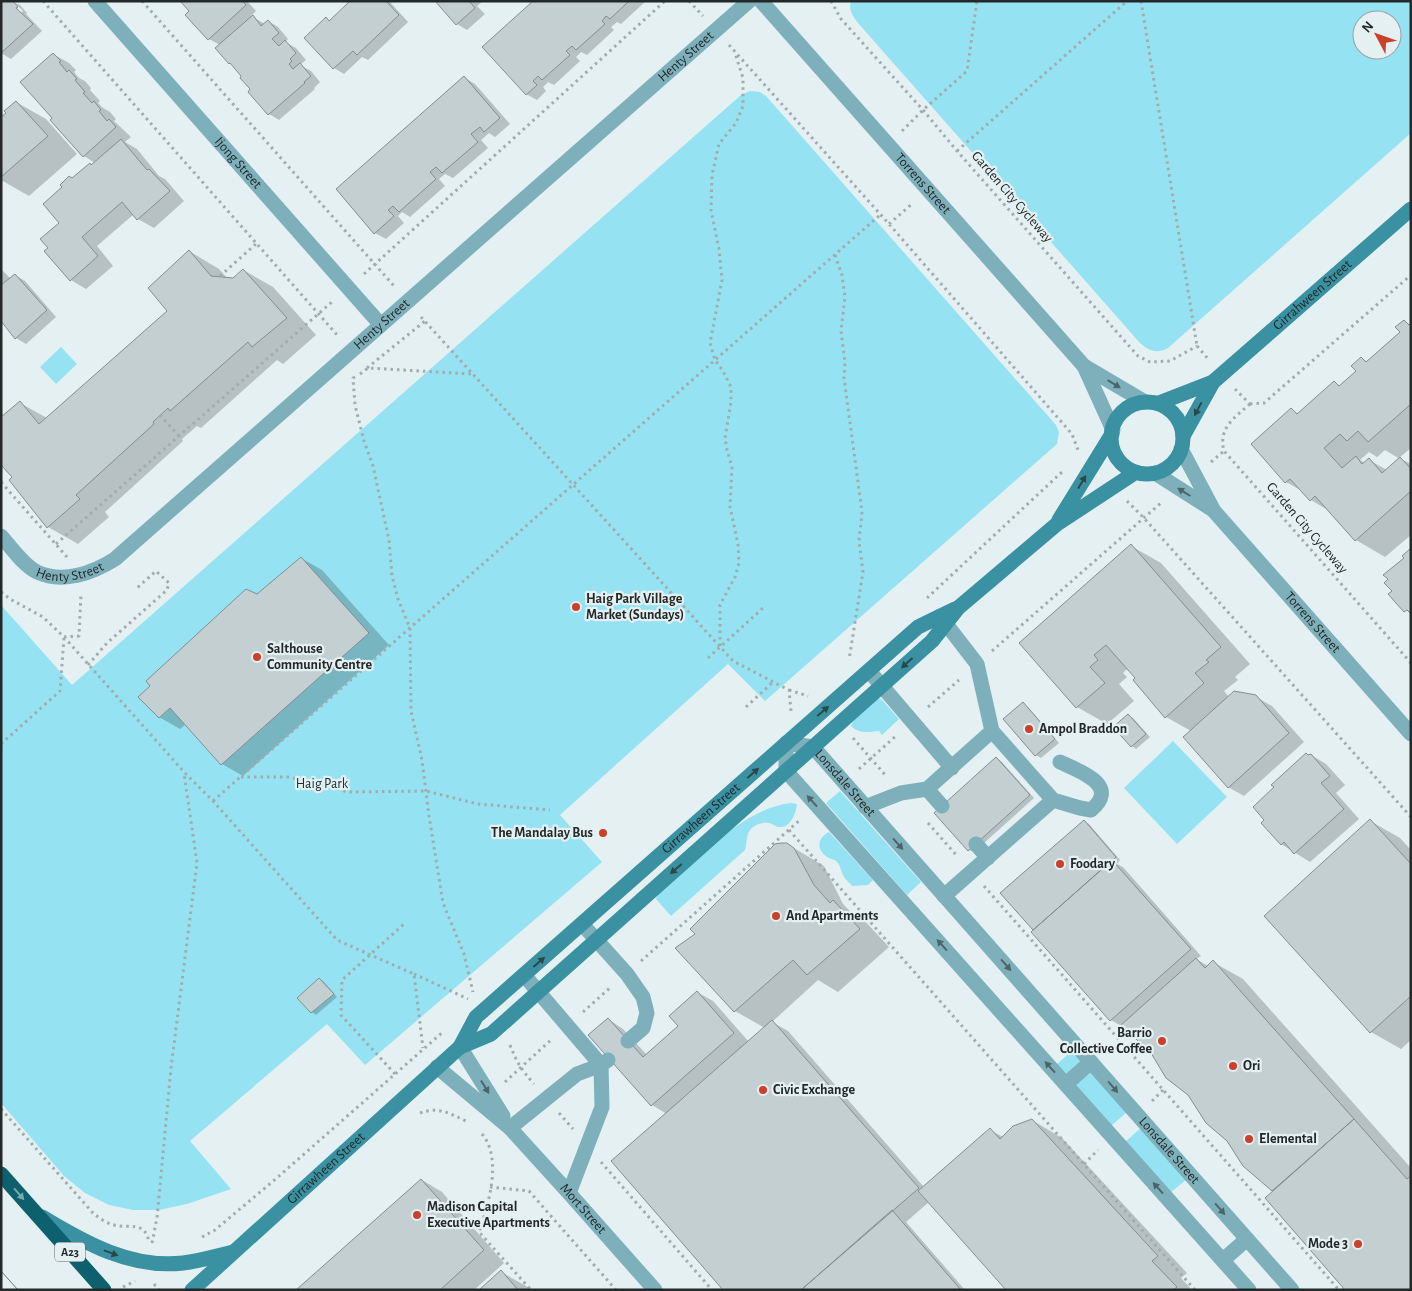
<svg xmlns="http://www.w3.org/2000/svg" width="1412" height="1291" font-family="'Alegreya Sans',sans-serif">
	<rect width="100%" height="100%" fill="#e5f0f3"/>
	<path fill="#95e3f2" fill-rule="evenodd" d="M851,1H1411V133L1168,348C1157,354 1149,351 1140,343L858,23C853,16 848,10 851,1ZM1362,20H1392V50H1362Z
		M750,91L760,92L766,96L1056,425L1059,432L1057,444L765,701L728,664L560,815L602,862L365,1065L327,1024L190,1141L231,1189L187,1204L159,1210H133L109,1205L85,1193L64,1176L1,1103V605L72,685L741,95Z
		M61,347L77,364L56,384L40,367Z
		M878,698L882,700L899,719L882,735L879,731C868,732 859,734 851,726L854,720Z
		M1173,741L1227,797L1177,844L1124,788Z
		M840,791L921,882L907,895L826,803Z
		M791,803L797,804C796,813 791,828 779,827C776,827 775,825 772,824C764,821 755,824 750,830C746,836 747,844 745,850L671,916L656,899L658,894C692,863 743,808 791,803Z
		M829,832L873,880L868,885L852,886C850,883 846,880 844,877C841,872 841,866 837,862C835,859 830,859 827,857C815,848 818,838 829,832Z
		M1073,1050L1127,1112L1111,1126L1057,1064Z
		M1142,1127L1187,1179L1170,1193L1125,1142Z"/>
	<path fill="#0003" fill-rule="evenodd" d="M1,1H14H11L21,13L23,11L15,3L20,5L27,13L26,14L42,31L11,59L1,53Z
		M182,1H247L256,11L251,16L265,24L268,21L278,27L288,39L285,42L296,48L306,60L300,65L311,71L320,82L314,88L315,89L279,120L269,114L249,92L252,89L235,67L230,63L220,45L209,39L187,15L191,11Z
		M352,1H389L408,22L368,60L362,57L344,74L334,68L306,38L326,19L331,22Z
		M437,1H483L477,6L485,14L467,30L457,24Z
		M535,1H646L621,24L617,22L611,27L614,30L587,55L581,52L576,57L580,61L554,85L548,82L543,87L546,91L537,100L526,94Z
		M53,54L69,63L76,70L74,72L79,78L85,81L91,88L90,90L100,101L98,103L103,108L110,112L116,119L114,121L131,137L125,142L137,149L159,176L165,179L184,201L154,228L138,219L134,214L97,246L113,266L86,289L71,280L49,248L60,223L73,179L90,164L92,166L95,163L84,156L51,120L54,118Z
		M465,78L475,84L510,124L495,137L489,133L481,140L488,148L453,178L445,174L439,179L445,186L410,217L402,212L398,216L404,223L386,239L375,233L337,189Z
		M16,102L46,119L77,154L29,196L1,180V119Z
		M189,251L219,269L228,279H233L243,270L273,287L316,335L283,364L277,360L201,428L197,426L182,439L183,441L105,512L109,517L78,544L48,527L14,477L20,403L47,418L169,311Z
		M1,269L11,279L15,275L25,281L56,317L26,344L16,338L1,319Z
		M1404,321L1411,325V448L1399,458L1411,464V535L1385,557L1356,540L1331,512L1311,500L1304,492L1286,482L1253,444L1292,410L1299,414L1334,382L1341,386L1357,371L1361,358L1368,362L1401,332ZM1385,450L1400,459L1387,470L1369,460L1365,463L1360,460L1369,452L1377,457Z
		M1131,546L1161,563L1250,664L1235,677L1238,680L1224,691L1229,697H1256L1272,706L1304,742L1244,796L1228,787L1191,731L1166,717L1128,668L1123,673L1127,677L1119,684L1134,701L1107,724L1077,707L1021,643Z
		M301,558L322,570L389,645L243,776L222,764L186,724L180,729L159,717L257,596Z
		M1023,704L1028,707L1059,743L1041,758L1036,755Z
		M1128,715L1133,718L1150,737L1136,749L1132,746Z
		M1311,755L1326,764L1345,785L1336,793L1359,819L1310,862L1281,844Z
		M996,758L1001,761L1034,798L974,852L969,850Z
		M1084,821L1089,824L1120,860L1117,864L1123,867L1201,956L1196,959L1208,966L1213,962L1243,979L1411,1168V1290L1274,1191L1244,1165L1228,1140L1152,1053L1123,1025L1121,1026L1111,1020L1002,893Z
		M1370,821L1400,838L1411,850V1040L1401,1049L1371,1032Z
		M787,844L824,866L843,904L850,911L863,919L889,947L838,992L818,980L772,1022L788,1031L924,1187L990,1130L1003,1137L1032,1120L1062,1138L1187,1273L1181,1278L1192,1290H1007L929,1202L906,1222L965,1290H724L667,1114L652,1105L590,1035L608,1019L623,1029L647,1055L680,1026L697,992L713,1001L749,1042L765,1028L735,1011L697,934Z
		M320,979L324,982L337,997L316,1015L312,1012Z
		M422,1180L442,1192L504,1263L474,1290H297Z
		M501,1272L533,1290H481Z"/>
	<path fill="#c4cfd1" stroke="#848e90" d="M1,1H13L18,7L16,8L33,24L1,53Z
		M180,1H243L246,5L208,40L185,15L189,11Z
		M350,1H386L399,15L357,55L353,51L333,69L304,38L326,17L329,21Z
		M435,1H469L475,8L456,25Z
		M533,1H629L610,19L606,16L602,21L605,24L576,50L572,46L566,51L570,55L542,80L538,76L533,81L537,85L526,95L482,47Z
		M253,15L261,26L268,20L279,33L272,39L279,46L285,40L296,53L290,59L292,61L289,64L293,69L300,63L311,76L304,82L305,83L268,115L248,92L250,89L240,78L241,76L230,63L229,64L215,48Z
		M53,53L61,61L59,62L67,72L69,70L77,79L75,80L85,92L83,93L92,103L94,101L101,110L99,111L107,121L109,119L116,127L83,157L50,120L52,118L20,82Z
		M464,76L500,118L484,132L480,127L471,134L478,142L442,173L436,167L430,172L436,179L399,212L393,206L388,210L394,216L374,234L336,189Z
		M16,101L48,136L1,177V117L6,113L4,111Z
		M121,139L147,170L149,169L170,191L137,220L122,202L82,237L98,256L70,281L44,251L48,248L40,239L59,223L43,204L62,187L60,185L69,176L72,178L90,163L91,165Z
		M189,250L211,276L233,278L243,269L287,318L252,347L248,342L170,411L168,408L153,422L154,424L76,495L80,499L47,528L9,480L12,477L1,465V417L20,401L39,424L167,311L148,288Z
		M15,274L47,310L15,339L1,321V285Z
		M1404,320L1409,325L1411,323V404L1368,442L1358,431L1347,441L1340,434L1324,448L1342,468L1356,456L1362,464L1369,458L1382,473L1400,457L1411,469V491L1355,541L1315,496L1310,501L1290,479L1285,483L1251,444L1291,408L1297,414L1334,381L1339,386L1356,371L1351,366L1361,357L1366,362L1400,332L1395,327Z
		M1131,544L1221,647L1206,660L1209,662L1195,673L1204,683L1165,718L1133,680L1135,678L1106,645L1094,655L1098,660L1090,667L1105,683L1076,708L1019,643Z
		M1411,548V614L1407,610L1404,612L1388,594L1392,591L1384,583L1388,579L1383,575L1404,558L1402,556Z
		M301,557L369,633L221,765L170,708L159,718L138,697L150,686L146,681L246,589L257,594Z
		M1234,691L1256,695L1289,733L1228,788L1183,737Z
		M1023,702L1055,739L1035,756L1003,719Z
		M1128,714L1146,734L1131,747L1113,727Z
		M1306,753L1308,755L1311,754L1330,776L1321,783L1344,809L1294,854L1284,842L1281,845L1261,823L1264,820L1253,807L1274,787L1271,785Z
		M996,757L1030,795L968,851L934,813Z
		M1370,819L1411,864V996L1370,1033L1264,916Z
		M1084,820L1116,857L1033,930L1000,893Z
		M781,843H787L794,848L814,885L830,903L833,900L860,929L807,975L793,960L734,1012L675,948L695,934L690,929L775,844Z
		M1112,860L1191,949L1110,1021L1031,932Z
		M1196,958L1205,968L1213,960L1354,1119L1272,1191L1243,1166L1227,1141L1206,1123L1188,1095L1166,1078L1151,1053L1121,1025Z
		M319,978L334,994L311,1013L297,998Z
		M697,991L734,1033L651,1106L588,1035L608,1018L643,1057L678,1026L669,1016Z
		M772,1020L919,1188L801,1290H723L611,1161Z
		M1032,1119L1158,1256L1152,1261L1177,1287L1173,1290H1006L918,1191L990,1128L1000,1139L1013,1126Z
		M1354,1119L1407,1179L1411,1176V1290H1345L1265,1198Z
		M421,1179L484,1250L440,1290H296Z
		M892,1210L961,1290H801Z
		M501,1270L518,1290H479Z"/>
	<g fill="none" stroke-linecap="round" stroke-linejoin="round">
		<path stroke="#a2abad" stroke-width="3" stroke-dasharray="2.5 4" stroke-linecap="butt" d="M43,1L338,336
			M142,1L394,286
			M689,1L703,16
			M831,1L841,19L923,110L957,151L1138,356L1150,362L1170,361L1197,346
			M1141,1L1197,346
			M729,45L889,224L1072,434L1078,450
			M902,131L923,110L967,71L977,1
			M957,151L1127,1
			M889,224L913,203
			M835,255L842,275L845,297L841,331L845,362L844,378L862,512L859,541L863,572L849,660
			M364,274L665,1
			M220,276L257,243
			M421,317L733,661L789,690L791,711
			M1197,346L1209,360
			M367,368L425,321
			M360,374L368,368L472,374
			M355,377L353,378L355,405L364,441L373,466L389,540L392,576L398,599L410,628L411,711L422,760L429,816L443,903L464,954L473,992
			M1235,389L1250,404
			M1250,404C1234,418 1218,428 1224,451L1411,663
			M1250,404L1264,403L1411,275
			M160,415L179,436
			M1211,462L1224,451
			M1,482L67,557
			M1127,501L1143,517L1411,817
			M56,544L333,301
			M1,592L10,599L43,617L64,637L184,772L213,801L337,940L414,974L423,1048
			M927,598L1063,471
			M64,637L79,636L81,594
			M720,646V605L735,577L739,563L738,544L730,507L732,467L727,450L725,438L731,402V387L723,371L715,360L710,343L722,280L719,249L711,210L712,175L719,144L736,123L743,106V78L735,53
			M992,651L1162,502
			M708,658L763,608
			M88,665L107,643L167,590L169,583L156,571L137,588
			M789,690L808,696
			M746,707L773,682
			M928,707L959,680
			M853,738L887,777
			M1,744L60,691L64,638
			M859,769L897,735
			M241,777H287L322,783L347,792L426,791L478,804L550,810
			M213,801L880,215
			M928,823L958,857
			M789,830L1195,1290
			M984,886L1339,1290
			M641,961L801,819
			M414,974L468,999
			M583,1012L612,986
			M510,1045C517,1063 521,1069 534,1084
			M395,1074L341,1015L342,980L404,924
			M505,1082L552,1039
			M1152,1101L1163,1090
			M1,1109L93,1213C99,1218 106,1223 114,1225C128,1229 145,1220 149,1242
			M420,1113C439,1106 451,1114 468,1122
			M559,1113L573,1129
			M482,1134C503,1159 488,1205 479,1232L531,1290
			M601,1162L712,1290
			M1084,1164L1098,1150
			M490,1187L529,1191L616,1290
			M202,1237L215,1230L278,1177L444,1031
			M152,1243L157,1218L171,1068L197,863L184,773
			M154,1284L159,1290
			M123,1287L135,1281"/>
		<path stroke="#7db0ba" stroke-width="15" d="M940,616L977,664L992,731L1053,800L1080,808L1091,810C1121,785 1079,771 1060,762
			M869,671L952,768
			M927,789L942,806
			M865,807L901,793L927,789L992,731
			M976,844L988,858
			M944,896L1053,800
			M582,924L627,974L643,997L647,1013L643,1028L628,1041
			M524,975L601,1065L608,1060
			M510,1128L577,1074L601,1065L602,1107L569,1193"/>
		<g stroke="#7db0ba" stroke-width="15">
			<path id="s1" d="M95,1L381,325"/>
			<path id="s2" d="M761,1L1084,366L1145,402"/>
			<path d="M1084,366L1113,430"/>
			<path id="s3" d="M1181,449L1214,511L1411,734"/>
			<path d="M1155,473L1213,510"/>
			<path id="s4" d="M1,536C12,548 23,565 37,572C63,584 93,573 115,559L749,1"/>
			<path d="M460,1047L503,1116"/>
			<path id="s5" d="M437,1067L510,1128L569,1193L655,1290"/>
			<path d="M1066,1084L1091,1062"/>
			<path d="M1223,1260L1247,1239"/>
			<path id="s6" d="M1249,1290L786,771V743L813,747L1292,1290"/>
		</g>
		<g stroke="#3a91a1" stroke-width="15">
			<circle cx="1147" cy="438" r="36"/>
			<path id="s7" d="M1159,403L1213,382L1411,209"/>
			<path d="M1183,436L1213,382"/>
			<path d="M1059,520L1112,434"/>
			<path id="s8" d="M460,1047L476,1017L918,627L955,609"/>
			<path d="M42,1217C85,1243 131,1269 183,1263C200,1261 216,1256 233,1252"/>
			<path id="s9" d="M192,1290L460,1047L491,1034L932,641L958,608L1057,524L1136,472"/>
		</g>
		<path stroke="#0d616e" stroke-width="15" d="M1,1174L104,1290"/>
		<path stroke="#6f7677" stroke-width="1" d="M1,1271L18,1290"/>
	</g>
	<defs><path id="oneway-solid" d="M-6-.8H1V-3.2L6.5 0L1 3.2V.8H-6Z" transform="scale(1.25)"/></defs>
	<g fill="#4c656a">
		<use href="#oneway-solid" transform="translate(1114 384) rotate(31)"/>
		<use href="#oneway-solid" transform="translate(1184 492) rotate(-148)"/>
		<use href="#oneway-solid" transform="translate(812 801) rotate(-132)"/>
		<use href="#oneway-solid" transform="translate(898 844) rotate(48)"/>
		<use href="#oneway-solid" transform="translate(942 945) rotate(-132)"/>
		<use href="#oneway-solid" transform="translate(1006 965) rotate(49)"/>
		<use href="#oneway-solid" transform="translate(1050 1067) rotate(-132)"/>
		<use href="#oneway-solid" transform="translate(485 1087) rotate(58)"/>
		<use href="#oneway-solid" transform="translate(1113 1087) rotate(49)"/>
		<use href="#oneway-solid" transform="translate(1158 1188) rotate(-132)"/>
		<use href="#oneway-solid" transform="translate(1220 1209) rotate(49)"/>
	</g>
	<g fill="#2a484c">
		<use href="#oneway-solid" transform="translate(1198 409) rotate(118)"/>
		<use href="#oneway-solid" transform="translate(1082 482) rotate(-59)"/>
		<use href="#oneway-solid" transform="translate(907 663) rotate(138)"/>
		<use href="#oneway-solid" transform="translate(823 711) rotate(-41)"/>
		<use href="#oneway-solid" transform="translate(753 773) rotate(-41)"/>
		<use href="#oneway-solid" transform="translate(676 869) rotate(139)"/>
		<use href="#oneway-solid" transform="translate(539 962) rotate(-41)"/>
		<use href="#oneway-solid" transform="translate(111 1253) rotate(20)"/>
	</g>
	<use fill="#79a8b0" href="#oneway-solid" transform="translate(19 1194) rotate(49)"/>
	<g fill="#cb3f2b" stroke="#e5f0f3" stroke-width="2">
		<circle cx="576" cy="607" r="5"/>
		<circle cx="257" cy="657" r="5"/>
		<circle cx="1029" cy="729" r="5"/>
		<circle cx="603" cy="833" r="5"/>
		<circle cx="1060" cy="864" r="5"/>
		<circle cx="776" cy="916" r="5"/>
		<circle cx="1162" cy="1041" r="5"/>
		<circle cx="1233" cy="1066" r="5"/>
		<circle cx="763" cy="1090" r="5"/>
		<circle cx="1249" cy="1139" r="5"/>
		<circle cx="417" cy="1215" r="5"/>
		<circle cx="1358" cy="1244" r="5"/>
	</g>
	<g text-anchor="middle" dominant-baseline="central" stroke-width="4.5" stroke-linejoin="round" paint-order="stroke">
		<rect fill="#e5f0f3" stroke="#5d6465" stroke-width="1" x="55" y="1242.5" width="30" height="19" rx="4"/>
		<g font-size="12" font-weight="bold" fill="#232828">
			<text x="70" y="1252">A23</text>
		</g>
		<g font-size="14" fill="#232828" stroke="#e5f0f3">
			<text stroke="none"><textPath href="#s4" startOffset="894">Henty Street</textPath></text>
			<text stroke="none"><textPath href="#s1" startOffset="216">Ijong Street</textPath></text>
			<text stroke="none"><textPath href="#s2" startOffset="244">Torrens Street</textPath></text>
			<text transform="translate(1012 197) rotate(49)">Garden City Cycleway</text>
			<text stroke="none"><textPath href="#s7" startOffset="190">Girrahween Street</textPath></text>
			<text stroke="none"><textPath href="#s4" startOffset="489">Henty Street</textPath></text>
			<text transform="translate(1307 528) rotate(49)">Garden City Cycleway</text>
			<text stroke="none"><textPath href="#s4" startOffset="85">Henty Street</textPath></text>
			<text stroke="none"><textPath href="#s3" startOffset="219">Torrens Street</textPath></text>
			<text stroke="none"><textPath href="#s6" startOffset="799">Lonsdale Street</textPath></text>
			<text stroke="none"><textPath href="#s8" startOffset="334">Girrawheen Street</textPath></text>
			<text stroke="none"><textPath href="#s6" startOffset="1289">Lonsdale Street</textPath></text>
			<text stroke="none"><textPath href="#s9" startOffset="181">Girrawheen Street</textPath></text>
			<text stroke="none"><textPath href="#s5" startOffset="204">Mort Street</textPath></text>
		</g>
		<g font-size="14" font-weight="bold" fill="#232828" stroke="#e5f0f3" text-anchor="start">
			<text x="586" y="599">Haig Park Village<tspan x="586" dy="16">Market (Sundays)</tspan></text>
			<text x="267" y="649">Salthouse<tspan x="267" dy="16">Community Centre</tspan></text>
			<text x="1039" y="729">Ampol Braddon</text>
			<text x="593" y="833" text-anchor="end">The Mandalay Bus</text>
			<text x="1070" y="864">Foodary</text>
			<text x="786" y="916">And Apartments</text>
			<text x="1152" y="1033" text-anchor="end">Barrio<tspan x="1152" dy="16">Collective Coffee</tspan></text>
			<text x="1243" y="1066">Ori</text>
			<text x="773" y="1090">Civic Exchange</text>
			<text x="1259" y="1139">Elemental</text>
			<text x="427" y="1207">Madison Capital<tspan x="427" dy="16">Executive Apartments</tspan></text>
			<text x="1348" y="1244" text-anchor="end">Mode 3</text>
		</g>
		<g font-size="14" fill="#162e32" stroke="#e5f0f3">
			<text x="322" y="784">Haig Park</text>
		</g>
	</g>
	<rect width="1412" height="1291" fill="none" stroke="#232828" stroke-width="5"/>
	<g transform="translate(1377 35) rotate(311)"><circle r="24" fill="#e5f0f3" stroke="#97a0a2"/>
	<path d="M0-4L9 19L0 12L-9 19Z" fill="#cb3f2b"/>
	<text y="-8" font-size="14" font-weight="bold" text-anchor="middle" fill="#232828">N</text>
	</g>
</svg>
